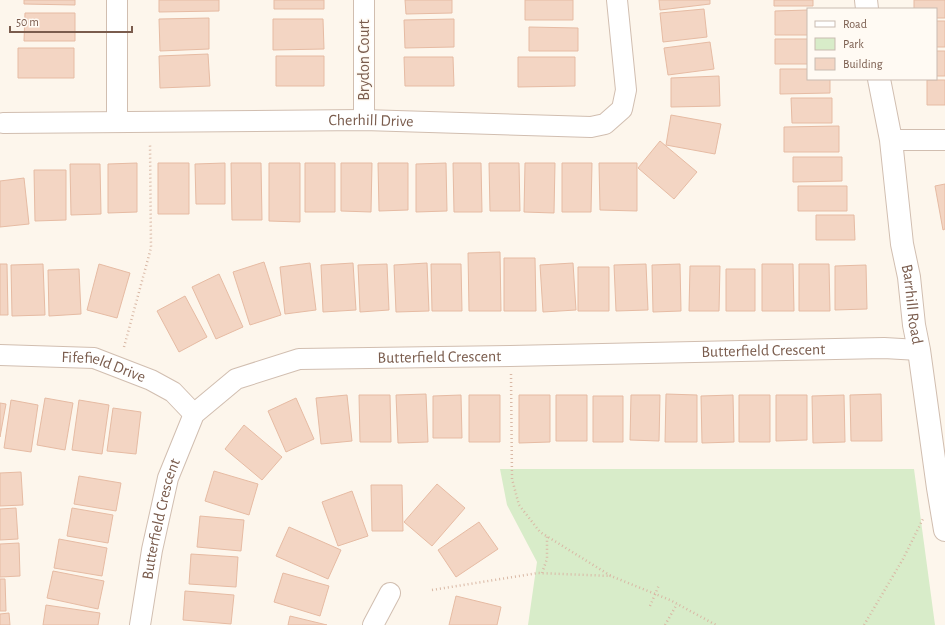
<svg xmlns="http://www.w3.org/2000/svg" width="945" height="625" font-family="'Alegreya Sans',sans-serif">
	<rect width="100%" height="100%" fill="#fdf6ec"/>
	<path fill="#d8ecc9" d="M500,469H914L935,625H528L537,562L507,505Z"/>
	<path fill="#f3d5c3" stroke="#e6bba3" d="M24,0H75V5L24,4Z
		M159,0H219V11L159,12Z
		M274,0H324V9H274Z
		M405,0H452V13L406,14Z
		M525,0H573V20H525Z
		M659,0H710V4L660,10Z
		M774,0H813V6H774Z
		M914,0H945V18H936V9H914Z
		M704,9L707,37L663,42L660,13Z
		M808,10V35H775V11Z
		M25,13H75V41H24Z
		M209,18V49L160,51L159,19Z
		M273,19H323L324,49L273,50Z
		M454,19V47L405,48L404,20Z
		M936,21H945V47H936Z
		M529,27L578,28V51H529Z
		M775,39H808V64H775Z
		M710,42L714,69L668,75L664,48Z
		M18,48H74V78H18Z
		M936,51H945V76H936Z
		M208,54L210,86L160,88L159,56Z
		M276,56H324V86H276Z
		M404,57H453L454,86H405Z
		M518,57H575V86L518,87Z
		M780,69H808V79H830V93L780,94Z
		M719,76L720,106L671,107V78Z
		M927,80H945V105H927Z
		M791,98H832V123H792Z
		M671,115L721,124L715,154L666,145Z
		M839,126V152H784V127Z
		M660,141L697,172L674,199L638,168Z
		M793,157H842V181L793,182Z
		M137,163V212L108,213V164Z
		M158,163H189V214H158Z
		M225,163V204H196L195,164Z
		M231,163H261L262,220H232Z
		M269,163H300V222L269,221Z
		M305,163H335V212H305Z
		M341,163H372L371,212L341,211Z
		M378,163H408V210L379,211Z
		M446,163L447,211L416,212V164Z
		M453,163H481L482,212H454Z
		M489,163H519L520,211H490Z
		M525,163H555L554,213L524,212Z
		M562,163H592L591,212H562Z
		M599,163H637V211L600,210Z
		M70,164H100L101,214L71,215Z
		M34,170H66V220L35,221Z
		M24,178L29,224L0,227V181Z
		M945,184V229L943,230L935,186Z
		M798,186H847V211H798Z
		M816,215H854L855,240H816Z
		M500,252L501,311H469L468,253Z
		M504,258H535L536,311H504Z
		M264,262L281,315L250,325L233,272Z
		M310,263L316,310L285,314L280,267Z
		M353,263L356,310L323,312L321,265Z
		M427,263L429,311L396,312L394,265Z
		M573,263L576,310L543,312L540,265Z
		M0,264H7L8,315H0Z
		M43,264L45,315L12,316L11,265Z
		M99,264L130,273L117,318L87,310Z
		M387,264L389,310L360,312L358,265Z
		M431,264H461L462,311H432Z
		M646,264L648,310L616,311L614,265Z
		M680,264L681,311L653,312L652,265Z
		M762,264H793L794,311H762Z
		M799,264H829L830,311H799Z
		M866,265L867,309L835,310V266Z
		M690,266H720L719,311H689Z
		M578,267H609V311H578Z
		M79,269L81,314L49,316L48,270Z
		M726,269H755V311H726Z
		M219,274L243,327L216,339L192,287Z
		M185,296L207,337L179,352L157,311Z
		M426,394L428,442L398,443L396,395Z
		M666,394L697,395V442H665Z
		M881,394L882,441H851L850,395Z
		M347,395L352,441L321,444L316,398Z
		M359,395H390L391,442H360Z
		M461,395L462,438H433V396Z
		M469,395H500V442H469Z
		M519,395H550V442L519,443Z
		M556,395H587V441H556Z
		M631,395H660L659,441L630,440Z
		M733,395L734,442L702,443L701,396Z
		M739,395H770V442H739Z
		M776,395H807V440L776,441Z
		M844,395L845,442L813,443L812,396Z
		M593,396H623V442H593Z
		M45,398L73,403L65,450L37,445Z
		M296,398L314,439L286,452L268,411Z
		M11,400L38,405L31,452L4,448Z
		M79,400L109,405L102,454L72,450Z
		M0,403L6,404L0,437Z
		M113,408L141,412L136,454L107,451Z
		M244,425L282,457L262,480L225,449Z
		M214,471L258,484L249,515L205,501Z
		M21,472L23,505L0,506V473Z
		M79,476L121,483L116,511L74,504Z
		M437,484L465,508L432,546L404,522Z
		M371,485H402L403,531H372Z
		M352,491L368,536L338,546L322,502Z
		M16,508L18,539L0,540V509Z
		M72,508L113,515L108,543L67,536Z
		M200,516L244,520L241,551L197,547Z
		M479,522L498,549L456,577L438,550Z
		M289,527L341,550L328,579L276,556Z
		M59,539L107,548L102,576L54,568Z
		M19,543L20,576L0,577V544Z
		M191,554L238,557L236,587L189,584Z
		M53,571L104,581L98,609L47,598Z
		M283,573L329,586L320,616L274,602Z
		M0,579H5L6,611H0Z
		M185,591L234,595L231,624L183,620Z
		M456,596L501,607L497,625H449Z
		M46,605L100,613L98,625H43Z
		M9,613L10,625H0V614Z
		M290,616L327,625H288Z"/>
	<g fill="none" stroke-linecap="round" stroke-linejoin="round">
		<defs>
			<g id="minor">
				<path d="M364,0V120"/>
				<path d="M117,122V0"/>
				<path id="s1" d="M3,123L364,120L591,127L605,124L622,109L626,90L617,0"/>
				<path d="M891,140H945"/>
				<path id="s2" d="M0,355L94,358L151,380L173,392L194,414"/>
				<path id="s3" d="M140,625L152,550L168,478L194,414L236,379L299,359L510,356L884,348L919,350"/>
				<path d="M373,625L390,593"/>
			</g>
			<g id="tertiary">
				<path d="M866,0L867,9"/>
				<path id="s4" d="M879,79L891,140L902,244L909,277L914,325L919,350L938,488L945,530"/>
			</g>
		</defs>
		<use href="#minor" stroke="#d1beb0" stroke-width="22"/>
		<use href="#tertiary" stroke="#d1beb0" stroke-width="24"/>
		<path stroke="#d9b8a5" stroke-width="2.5" stroke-dasharray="1 3" stroke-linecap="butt" d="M124,347L151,248L150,143
			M511,374L512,479L519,505L540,532L611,576L670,600L716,625
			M542,573L547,559V536
			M432,590L538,573L611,576
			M650,606L659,585
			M665,625L677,604
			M864,625L903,559L924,517"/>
		<use href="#minor" stroke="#fff" stroke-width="20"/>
		<use href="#tertiary" stroke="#fff" stroke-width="22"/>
	</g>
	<g text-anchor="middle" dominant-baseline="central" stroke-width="3" stroke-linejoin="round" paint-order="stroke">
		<g font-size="16" fill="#7a5c4d" stroke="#fffaf3">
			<text transform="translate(364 60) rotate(-90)">Brydon Court</text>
			<text stroke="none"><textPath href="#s1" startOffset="368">Cherhill Drive</textPath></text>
			<text stroke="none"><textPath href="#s4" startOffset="228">Barrhill Road</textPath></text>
			<text stroke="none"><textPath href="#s3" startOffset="804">Butterfield Crescent</textPath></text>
			<text stroke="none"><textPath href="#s3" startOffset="480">Butterfield Crescent</textPath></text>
			<text stroke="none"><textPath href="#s2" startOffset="105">Fifefield Drive</textPath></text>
			<text stroke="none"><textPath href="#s3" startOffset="108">Butterfield Crescent</textPath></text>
		</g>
	</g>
	<rect x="807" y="8" width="130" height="72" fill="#fffaf3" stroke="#cabbb1"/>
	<rect x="815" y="21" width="20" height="6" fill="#ffffff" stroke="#cabbb1"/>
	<text x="843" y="28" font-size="12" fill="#7a5c4d">Road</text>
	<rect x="815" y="38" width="20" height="12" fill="#d8ecc9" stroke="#cabbb1"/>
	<text x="843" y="48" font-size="12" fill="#7a5c4d">Park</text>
	<rect x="815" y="58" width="20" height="12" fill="#f3d5c3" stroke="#cabbb1"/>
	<text x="843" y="68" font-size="12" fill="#7a5c4d">Building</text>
	<path d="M10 26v6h122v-6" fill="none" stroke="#7a5c4d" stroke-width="2"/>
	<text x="16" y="26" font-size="12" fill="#7a5c4d" stroke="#fffaf3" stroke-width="3" paint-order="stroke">50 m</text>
</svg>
